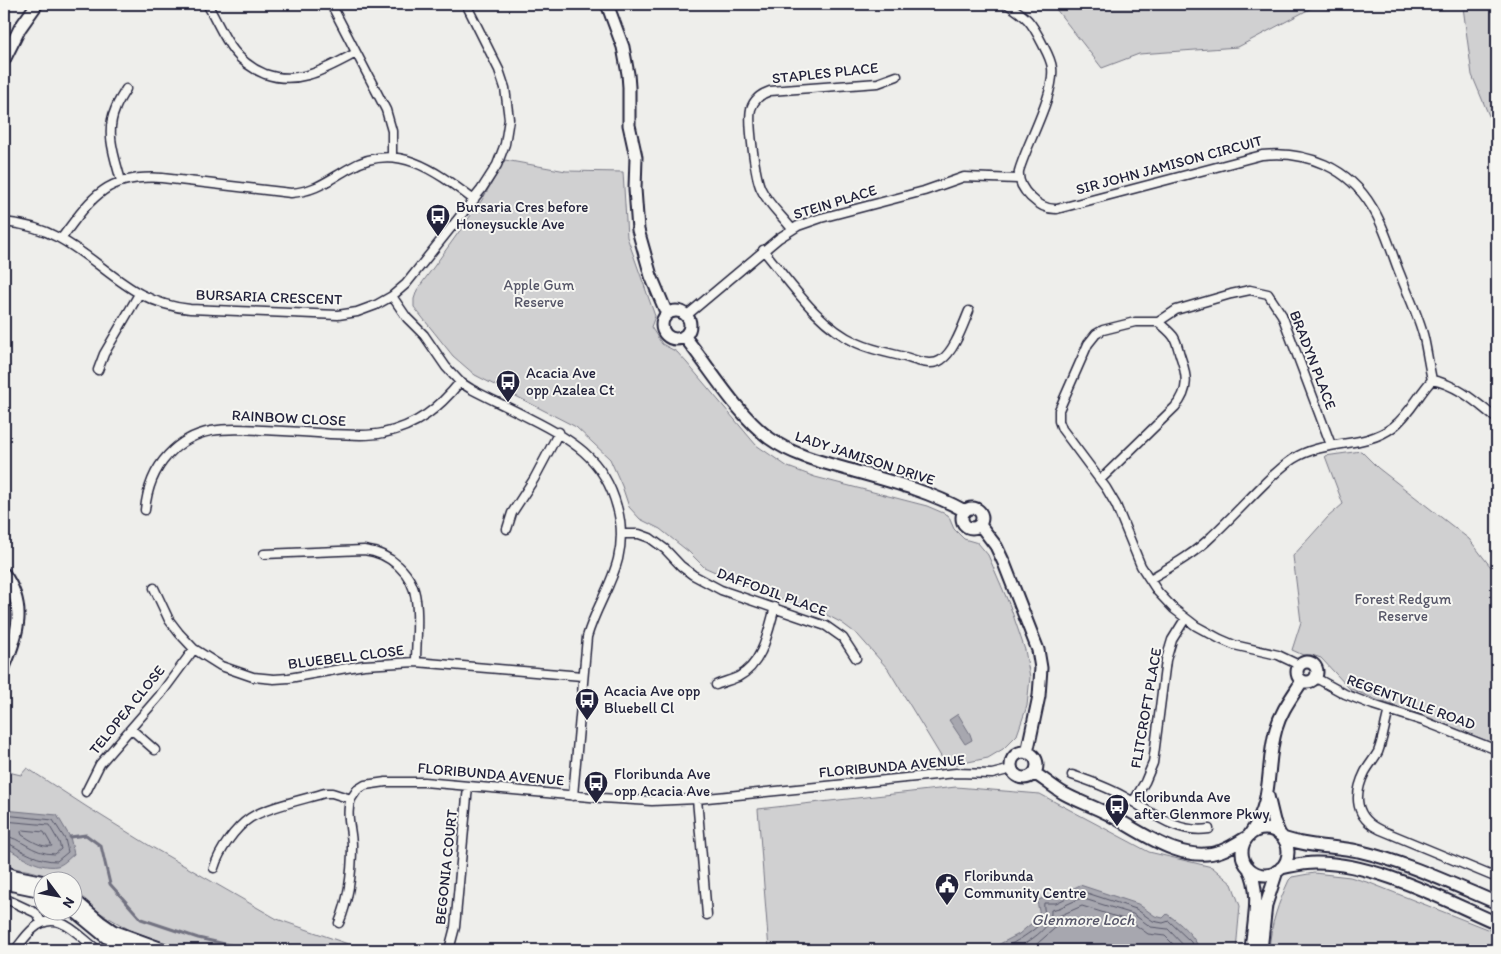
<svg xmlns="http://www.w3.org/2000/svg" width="1501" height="954" font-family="Itim,sans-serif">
	<rect width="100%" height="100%" fill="#eeeeeb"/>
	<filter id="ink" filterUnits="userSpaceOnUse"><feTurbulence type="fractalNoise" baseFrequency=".02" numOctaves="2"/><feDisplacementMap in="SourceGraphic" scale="10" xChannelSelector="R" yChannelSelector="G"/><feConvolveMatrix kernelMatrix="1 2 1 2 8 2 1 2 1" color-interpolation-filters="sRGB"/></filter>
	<g filter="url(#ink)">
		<path fill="#d0d0d1" stroke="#797986" d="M1052,4H1319L1238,47L1139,54L1102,68Z
			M1461,4H1497V135L1472,75L1463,7Z
			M505,160L566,171L623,172L627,237L655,316L651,327L662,344L677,352L687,363L756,445L788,467L815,477L927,506L948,515L954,529L964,539L978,543L988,555L1010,606L1025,650L1030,677L1027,706L1017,735L1003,749L988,758L958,764L945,763L888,669L858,635L842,623L823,613L753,589L704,567L689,552L660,529L640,519L629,507L622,486L610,459L576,427L475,375L453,356L414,307V299L417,290L482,200Z
			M1361,451L1378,468L1469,539L1497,575V745L1425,716L1377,700L1349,688L1321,658L1312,655H1303L1292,650L1301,622L1293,556L1328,517L1343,504L1325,456Z
			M27,768L87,807L150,846L277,919L365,950H184L130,930L97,911L73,889L72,882C56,881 53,877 38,873C27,869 14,870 4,864V771L21,775Z
			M956,787L1040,794L1149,852L1212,867L1232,884L1240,906L1236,950H769L758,809Z
			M1314,873L1350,877L1370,883L1497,933V950H1269C1271,923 1278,904 1289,880L1292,877Z"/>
		<path fill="#a7a7af" stroke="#727281" d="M958,714L970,734L972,740L965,744L949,720Z
			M4,810L57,815L70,837L74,854C69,858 63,865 57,866C38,869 19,855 4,846Z
			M1080,885L1138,904L1155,916L1163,918L1167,914C1180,923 1194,935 1200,950H988L1019,934L1040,916L1037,901L1045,897L1054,898Z"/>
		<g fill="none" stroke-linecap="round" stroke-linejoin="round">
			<path stroke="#575769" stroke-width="1" d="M4,815L53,820L65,839L68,852L57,861C38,861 24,852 8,843L4,842
				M4,821L49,825L59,842L61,849L55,854C31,854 21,837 4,836
				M23,830L44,832L52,846C41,848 31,840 22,835L21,832Z
				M1000,950C1010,945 1040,929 1044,918C1046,914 1043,908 1044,903H1056L1081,891L1136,909L1153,921L1163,923L1169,921L1191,942L1194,950
				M1013,950C1024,945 1043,933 1049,922C1051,918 1051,914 1051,910L1059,908L1081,898L1133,914L1151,927L1168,929L1188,950
				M1030,950L1054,929L1059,916L1082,906L1130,921L1148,934L1165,936L1179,950"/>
			<path stroke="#727281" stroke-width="3" d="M70,837L86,835L101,846L110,884L141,919L198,938L252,950"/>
			<defs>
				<path id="street" d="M207,4C216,19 223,37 234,51C242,61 253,69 265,74C299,86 327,68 356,53
					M331,4L386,110L392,131V157
					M1007,4C1027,17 1031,21 1042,43C1046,51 1051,59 1052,68C1055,95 1027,143 1019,171C1017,189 1039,210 1057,209L1262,155C1306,150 1349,168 1372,207C1385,227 1391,252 1400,274C1408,295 1419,317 1424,338C1427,352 1429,366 1432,380
					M121,181C115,158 105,133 115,110C117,103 122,96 126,89
					M4,222C24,224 41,228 59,238C107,264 130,303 190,309L338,315L357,312L376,305L392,296L406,284L481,190L497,165L505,144L509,119L505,88L499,70L466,4
					M792,229C782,216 768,204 761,189C755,177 748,121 751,109C754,99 761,94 770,91L878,83L897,76
					M61,239C91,198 106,174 162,178L291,193C317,191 328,180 350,168C397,140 437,172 474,200
					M763,250C791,283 817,325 857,343C872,350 889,353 905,357C916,360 931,367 941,360C954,352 963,325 969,311
					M392,296L407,318L424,335L446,367L460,382L471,389C490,399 510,408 529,418C571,439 604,458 617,507C622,524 622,542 618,559C611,587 595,609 587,637L573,796
					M686,316L779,238L798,226L821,218L924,191L964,177L1018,179
					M98,370L104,354L139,294
					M1432,380C1458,385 1477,403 1497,419
					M1100,480L1175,407C1190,390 1187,375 1180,355C1178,349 1177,341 1173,336C1169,331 1163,326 1158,322
					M145,510C147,489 153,471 168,455C195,426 226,428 262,430C285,431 308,432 330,434C348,434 366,437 383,433C417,426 439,408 460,382
					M507,529L512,513L534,479L559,432
					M621,534H639L650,538L665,549L681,566L693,575L721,590L826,626L843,638L856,658
					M264,554L364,550C390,553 413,573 416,600C419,620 416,642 416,662
					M1150,579C1172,566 1194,554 1212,536C1229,520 1245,503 1261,487C1271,477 1281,467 1293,459C1324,439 1364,449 1393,427C1410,414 1418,395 1432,380
					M154,588L169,620L179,633L194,649L221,666L253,677L274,679L289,678L364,665L416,662L582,676
					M1299,665L1278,655L1234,645L1220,639L1196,626L1174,609L1158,592L1141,566L1116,505L1106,488L1062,429L1059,421V410L1088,344L1096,334L1103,330L1135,322H1158L1176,310L1231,294L1250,290L1268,294L1282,315L1331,445
					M1316,678L1345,694L1373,705L1423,721L1497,750
					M716,685C723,682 731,680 738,677C763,664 768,632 775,607
					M1389,710C1385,724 1383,739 1378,752C1374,759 1369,765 1365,772C1353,796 1355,818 1381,830L1497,878
					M131,729L155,750
					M1072,775C1090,781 1107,787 1123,796C1152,812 1175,834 1209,829
					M86,792L100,764L160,695L194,649
					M697,799L707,915
					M1133,802L1145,782L1153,763L1166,660L1172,640L1185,619
					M214,868C219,851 235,828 250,818C267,807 305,799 325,793H332L351,799L357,790L365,785L386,782H424L601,798L652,801L697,799L956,773L992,774L1012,769
					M4,898L36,913L42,923
					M339,923C349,899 352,872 352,846C352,831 345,813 351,799
					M15,950C21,943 26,935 33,929C58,907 78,936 98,950
					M449,950L455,927L468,786"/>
				<path id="secondary" d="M607,4L623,47L628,74L629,87V125L636,157L635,189L638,230L651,276L667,314
					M4,60L20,28L37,4
					M662 325a14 14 0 1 1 28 0a14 14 0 1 1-28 0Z
					M684,336C710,368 736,413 769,438C791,454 817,461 843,468C885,480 927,490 965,511
					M962 518a10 10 0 1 1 20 0a10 10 0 1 1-20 0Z
					M980,525L996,546L1004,563L1038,650L1041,668L1039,696L1027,753
					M4,574C27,606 18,634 4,667
					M1297 672a10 10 0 1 1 20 0a10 10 0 1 1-20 0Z
					M1011 765a13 13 0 1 1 26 0a13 13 0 1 1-26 0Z
					M1034,773C1044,779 1053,787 1063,793C1077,801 1093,806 1108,814C1140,831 1182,865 1221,851C1230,848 1239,842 1247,837
					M1268,796L1274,821L1280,835
					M1242 852a23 23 0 1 1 46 0a23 23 0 1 1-46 0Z
					M1250,834C1275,799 1265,767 1276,729C1281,711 1292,697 1302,681
					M1283,838C1307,847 1333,846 1358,851C1406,862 1452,884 1497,903
					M1248,867C1262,891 1253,924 1251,950
					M1281,868C1292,866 1303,863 1315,863C1374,862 1444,900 1497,923
					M4,872L15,876L44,882
					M4,883L42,891
					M72,898L100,922L113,931L165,950
					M72,909L106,937L137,950
					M1261,950L1266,905L1277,871"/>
			</defs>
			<use href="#street" stroke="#22223b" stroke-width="11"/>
			<use href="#secondary" stroke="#22223b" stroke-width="15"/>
			<use href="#street" stroke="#f6f6f2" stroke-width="8"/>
			<use href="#secondary" stroke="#f6f6f2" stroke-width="11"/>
		</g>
	</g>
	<defs>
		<symbol id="bus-pin" viewBox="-11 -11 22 30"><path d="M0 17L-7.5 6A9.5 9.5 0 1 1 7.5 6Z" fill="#22223b" stroke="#f6f6f2"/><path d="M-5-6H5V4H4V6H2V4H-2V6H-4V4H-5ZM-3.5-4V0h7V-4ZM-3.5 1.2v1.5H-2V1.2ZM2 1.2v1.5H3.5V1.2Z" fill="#fff"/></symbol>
		<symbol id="civic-pin" viewBox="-11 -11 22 30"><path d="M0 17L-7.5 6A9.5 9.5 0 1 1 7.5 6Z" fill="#22223b" stroke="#f6f6f2"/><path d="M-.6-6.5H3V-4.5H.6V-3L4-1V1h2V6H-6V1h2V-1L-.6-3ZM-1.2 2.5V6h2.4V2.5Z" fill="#fff"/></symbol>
	</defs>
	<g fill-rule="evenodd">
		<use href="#bus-pin" x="424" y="202" width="28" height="38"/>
		<use href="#bus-pin" x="494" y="368" width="28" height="38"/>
		<use href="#bus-pin" x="573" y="686" width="28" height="38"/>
		<use href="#bus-pin" x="582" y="769" width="28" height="38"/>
		<use href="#bus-pin" x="1103" y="792" width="28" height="38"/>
		<use href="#civic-pin" x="933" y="871" width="28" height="38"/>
	</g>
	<g text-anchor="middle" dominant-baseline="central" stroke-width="4" stroke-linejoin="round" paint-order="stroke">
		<g font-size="15" fill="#22223b" stroke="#f6f6f2">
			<text transform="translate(825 73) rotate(-6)">STAPLES PLACE</text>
			<text transform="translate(1169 165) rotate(-15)">SIR JOHN JAMISON CIRCUIT</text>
			<text transform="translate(835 202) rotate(-17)">STEIN PLACE</text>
			<text transform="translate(269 297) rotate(2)">BURSARIA CRESCENT</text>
			<text transform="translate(1313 360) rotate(69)">BRADYN PLACE</text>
			<text transform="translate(289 418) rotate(3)">RAINBOW CLOSE</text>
			<text transform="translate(865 458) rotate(18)">LADY JAMISON DRIVE</text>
			<text transform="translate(772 592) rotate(20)">DAFFODIL PLACE</text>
			<text transform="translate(346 657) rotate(-7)">BLUEBELL CLOSE</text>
			<text transform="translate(1411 702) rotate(20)">REGENTVILLE ROAD</text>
			<text transform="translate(1146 708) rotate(-80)">FLITCROFT PLACE</text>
			<text transform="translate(127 710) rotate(-51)">TELOPEA CLOSE</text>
			<text transform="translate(892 766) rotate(-5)">FLORIBUNDA AVENUE</text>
			<text transform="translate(491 774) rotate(5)">FLORIBUNDA AVENUE</text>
			<text transform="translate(446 867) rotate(-84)">BEGONIA COURT</text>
		</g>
		<g font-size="15" fill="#22223b" stroke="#f6f6f2" text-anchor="start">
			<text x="456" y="207">Bursaria Cres before<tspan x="456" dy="17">Honeysuckle Ave</tspan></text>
			<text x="526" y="373">Acacia Ave<tspan x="526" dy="17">opp Azalea Ct</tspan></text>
			<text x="604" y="691">Acacia Ave opp<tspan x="604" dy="17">Bluebell Cl</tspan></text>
			<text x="614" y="774">Floribunda Ave<tspan x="614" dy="17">opp Acacia Ave</tspan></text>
			<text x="1134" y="797">Floribunda Ave<tspan x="1134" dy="17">after Glenmore Pkwy</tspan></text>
			<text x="964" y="876">Floribunda<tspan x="964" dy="17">Community Centre</tspan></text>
		</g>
		<g font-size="15" fill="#565668" stroke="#f6f6f2">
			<text x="539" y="285">Apple Gum<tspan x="539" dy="17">Reserve</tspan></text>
			<text x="1403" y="599">Forest Redgum<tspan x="1403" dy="17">Reserve</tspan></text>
		</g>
		<g font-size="16" font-style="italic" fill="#575769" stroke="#f6f6f2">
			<text x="1083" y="919">Glenmore Loch</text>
		</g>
	</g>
	<rect width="1501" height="954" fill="none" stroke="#f6f6f2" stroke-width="20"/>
	<rect x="10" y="10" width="1481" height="934" fill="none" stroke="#22223b" stroke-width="2" filter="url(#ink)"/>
	<g transform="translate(58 896) rotate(122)"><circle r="24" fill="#f6f6f2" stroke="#a1a1a9"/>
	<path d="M0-4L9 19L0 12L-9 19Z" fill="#22223b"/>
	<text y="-8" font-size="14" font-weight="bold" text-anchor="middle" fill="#22223b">N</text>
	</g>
</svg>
